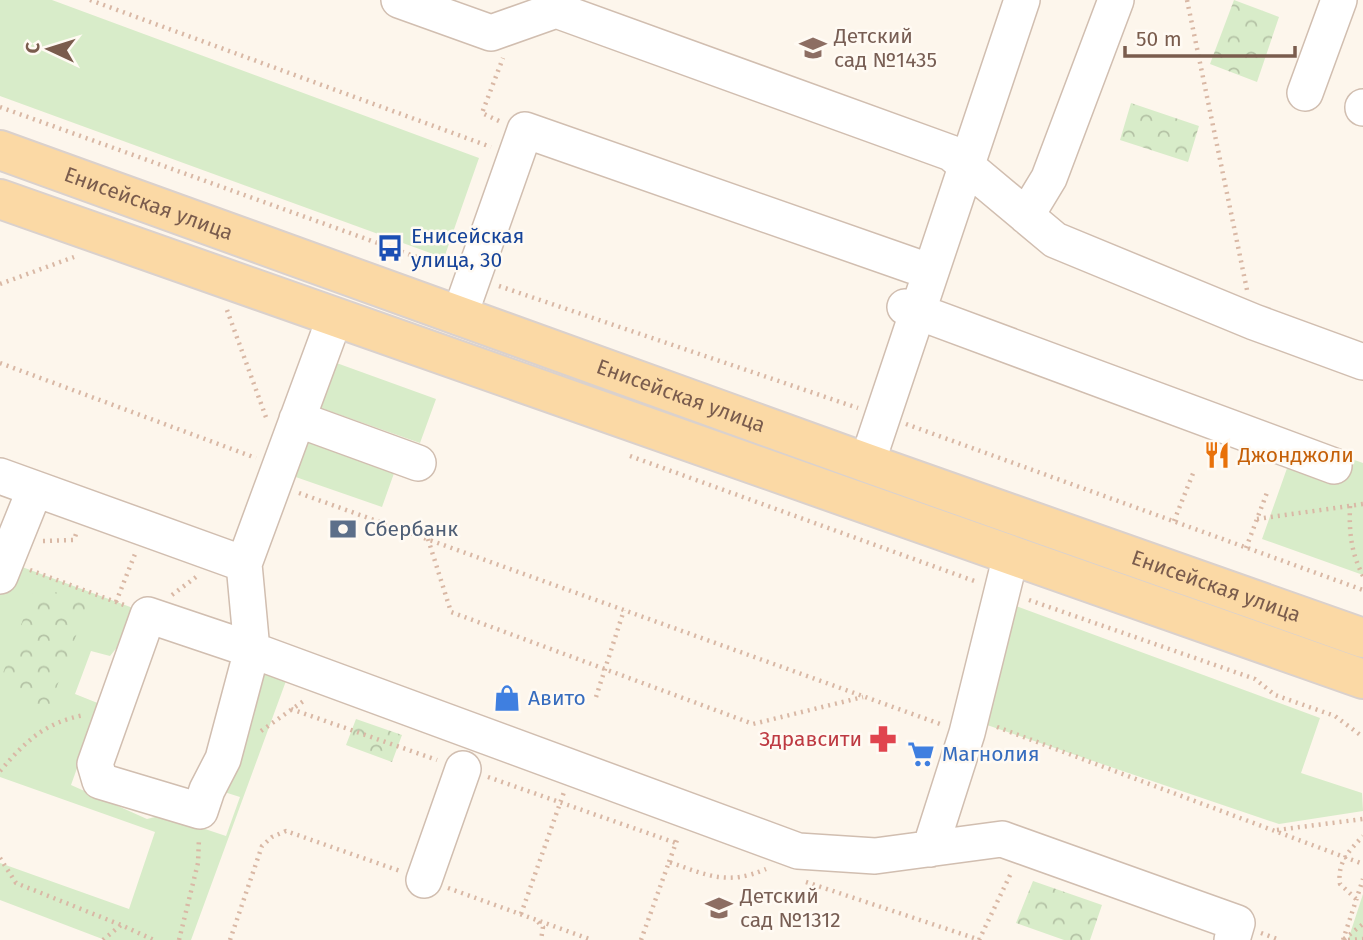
<svg xmlns="http://www.w3.org/2000/svg" width="1363" height="940" font-family="'Fira Sans',sans-serif">
	<defs>
		<pattern id="park-crowns" width="20" height="18" patternUnits="userSpaceOnUse" patternTransform="scale(1.75)"><rect width="20" height="18" fill="#d8ecc9"/><path d="M2 6a3 3 0 1 1 6 0M12 15a3 3 0 1 1 6 0" fill="none" stroke="#b4c2a5"/></pattern>
	</defs>
	<rect width="100%" height="100%" fill="#fdf6ec"/>
	<path fill="#d8ecc9" d="M0,0H52L479,158L444,258L0,96Z
		M331,361L436,399L420,443L315,406Z
		M303,428L398,462L382,507L287,474Z
		M1297,440L1363,463V575L1262,539Z
		M6,561L133,608L119,645L110,656L91,651L75,694L100,704L71,785L147,819L163,815L226,836L240,797L221,791L266,663L290,670L191,940H105L0,900V863L129,909L155,832L0,777V576Z
		M1016,606L1320,718L1301,773L1362,793L1363,811L1279,824L984,724Z
		M1363,894V940H1348Z"/>
	<path fill="url(#park-crowns)" d="M1234,0L1279,17L1257,82L1210,64Z
		M1131,103L1199,126L1188,162L1120,140Z
		M36,585L88,604L48,710L0,692V681Z
		M356,719L402,735L392,762L346,745Z
		M1033,881L1102,905L1090,940H1064L1016,923Z"/>
	<g fill="none" stroke-linecap="round" stroke-linejoin="round">
		<defs>
			<path id="minor" d="M399,0L491,33L556,10L951,153L1055,240L1254,322L1363,362
				M1305,93L1339,0
				M1363,108V107
				M1026,216L1049,178L1116,0
				M905,307L1334,466
				M335,317L244,564L252,650L223,759L207,790L200,811L100,781L95,764L148,615L252,650L798,851L875,856L1002,839L1237,923L1232,940
				M459,317L525,130L931,272
				M297,419L418,463
				M867,463L1022,0
				M0,476L244,564
				M0,576L35,489
				M930,849L967,733L1011,555
				M424,880L463,769"/>
			<g id="major">
				<path id="s1" d="M0,150L867,463L1363,638"/>
				<path d="M0,199L1363,679"/>
			</g>
		</defs>
		<use href="#minor" stroke="#d1beb0" stroke-width="38"/>
		<use href="#major" stroke="#dad1cd" stroke-width="42"/>
		<path stroke="#d9b8a5" stroke-width="4.5" stroke-dasharray="2 5" stroke-linecap="butt" d="M90,0L491,147
			M1187,0L1247,290
			M0,107L447,268
			M499,121L482,113L503,58
			M0,284L74,257
			M499,286L858,408
			M227,310L267,420
			M0,363L256,458
			M906,424L1363,590
			M630,456L977,582
			M299,493L943,725
			M1350,506C1349,533 1351,552 1363,576
			M1257,519L1363,504
			M1174,521L1194,471
			M428,539L451,612L753,724L863,697
			M43,541L74,540L77,531
			M1246,548L1268,490
			M30,570L124,605
			M172,595L196,577
			M1029,600L1255,679L1275,695L1335,716L1363,737
			M116,602L135,554
			M596,697L624,610
			M291,709L437,760
			M997,727L1363,864
			M261,731L305,700
			M0,771C26,741 44,723 84,715
			M488,777L676,843
			M1277,830L1363,819
			M0,858L16,883L121,925
			M669,862L677,840
			M806,882L980,940
			M448,888L592,940
			M1356,899L1340,884C1337,862 1349,851 1363,836
			M521,914L564,792
			M538,922L543,927L541,940
			M1261,933L1280,940
			M1344,939L1363,924
			M103,940L121,925L154,940
			M179,940L198,863L199,838
			M230,940L262,846L272,837L286,831L400,871
			M641,940L669,862C707,875 727,886 766,869
			M979,940L1012,871
			M1343,940L1363,879
			M1348,940L1363,939"/>
		<use href="#minor" stroke="#fff" stroke-width="35"/>
		<use href="#major" stroke="#fbd9a5" stroke-width="38"/>
	</g>
	<defs>
		<symbol id="school-bare" viewBox="-9 -9 18 18"><path d="M0-5L7-2L0 1L-7-2ZM-4 1L0 2.5L4 1V4Q0 6-4 4Z" fill="#8d6e63" stroke="#fffaf3" stroke-width="2.5" paint-order="stroke"/></symbol>
		<symbol id="bus-bare" viewBox="-9 -9 18 18"><path d="M-5-6H5V4H4V6H2V4H-2V6H-4V4H-5ZM-3.5-4V0h7V-4ZM-3.5 1.2v1.5H-2V1.2ZM2 1.2v1.5H3.5V1.2Z" fill="#1a4fb4" stroke="#fffaf3" stroke-width="2.5" paint-order="stroke"/></symbol>
		<symbol id="restaurant-bare" viewBox="-9 -9 18 18"><path d="M-5-6h1v4h1v-4h1v4h1v-4h1v5L-1.5 .5V6h-2V.5L-5-1ZM5-6V6H3V1.5H1.5Q1.5-4 5-6Z" fill="#e8710a" stroke="#fffaf3" stroke-width="2.5" paint-order="stroke"/></symbol>
		<symbol id="bank-bare" viewBox="-9 -9 18 18"><path d="M-6-4H6V4H-6ZM0-2.3a2.3 2.3 0 1 0 0 4.6a2.3 2.3 0 1 0 0-4.6Z" fill="#5c6f8a" stroke="#fffaf3" stroke-width="2.5" paint-order="stroke"/></symbol>
		<symbol id="shop-bare" viewBox="-9 -9 18 18"><path d="M-5-2.5h2.3a2.7 3.5 0 0 1 5.4 0H5L5.5 6h-11ZM-1.5-2.5h3a1.5 2.3 0 0 0-3 0Z" fill="#3f7fe0" stroke="#fffaf3" stroke-width="2.5" paint-order="stroke"/></symbol>
		<symbol id="pharmacy-bare" viewBox="-9 -9 18 18"><path d="M-2-6h4v4h4v4h-4v4h-4v-4h-4v-4h4Z" fill="#e0444e" stroke="#fffaf3" stroke-width="2.5" paint-order="stroke"/></symbol>
		<symbol id="supermarket-bare" viewBox="-9 -9 18 18"><path d="M-6-5.5h2.5l.6 2H6L4.5 2H-2.5L-4.4-4H-6ZM-1.5 3.2a1.3 1.3 0 1 0 .1 0ZM3 3.2a1.3 1.3 0 1 0 .1 0Z" fill="#3f7fe0" stroke="#fffaf3" stroke-width="2.5" paint-order="stroke"/></symbol>
	</defs>
	<g fill-rule="evenodd">
		<use href="#school-bare" x="794" y="29" width="38" height="38"/>
		<use href="#bus-bare" x="371" y="229" width="38" height="38"/>
		<use href="#restaurant-bare" x="1198" y="436" width="38" height="38"/>
		<use href="#bank-bare" x="324" y="510" width="38" height="38"/>
		<use href="#shop-bare" x="488" y="679" width="38" height="38"/>
		<use href="#pharmacy-bare" x="864" y="720" width="38" height="38"/>
		<use href="#supermarket-bare" x="902" y="735" width="38" height="38"/>
		<use href="#school-bare" x="700" y="889" width="38" height="38"/>
	</g>
	<g text-anchor="middle" dominant-baseline="central" stroke-width="5" stroke-linejoin="round" paint-order="stroke">
		<g font-size="21" fill="#785e54" stroke="#fffaf3" text-anchor="start">
			<text x="834" y="36">Детский<tspan x="834" dy="24">сад №1435</tspan></text>
			<text x="740" y="896">Детский<tspan x="740" dy="24">сад №1312</tspan></text>
		</g>
		<g font-size="21" fill="#7a5c4d" stroke="#fffaf3">
			<text stroke="none"><textPath href="#s1" startOffset="158">Енисейская улица</textPath></text>
			<text stroke="none"><textPath href="#s1" startOffset="724">Енисейская улица</textPath></text>
			<text stroke="none"><textPath href="#s1" startOffset="1292">Енисейская улица</textPath></text>
		</g>
		<g font-size="21" fill="#164399" stroke="#fffaf3" text-anchor="start">
			<text x="411" y="236">Енисейская<tspan x="411" dy="24">улица, 30</tspan></text>
		</g>
		<g font-size="21" fill="#c56008" stroke="#fffaf3" text-anchor="start">
			<text x="1238" y="455">Джонджоли</text>
		</g>
		<g font-size="21" fill="#4e5e75" stroke="#fffaf3" text-anchor="start">
			<text x="364" y="529">Сбербанк</text>
		</g>
		<g font-size="21" fill="#366cbe" stroke="#fffaf3" text-anchor="start">
			<text x="528" y="698">Авито</text>
			<text x="942" y="754">Магнолия</text>
		</g>
		<g font-size="21" fill="#be3a42" stroke="#fffaf3" text-anchor="end">
			<text x="862" y="739">Здравсити</text>
		</g>
	</g>
	<g transform="translate(49 49) rotate(274)" stroke="#fffaf3" stroke-width="5" paint-order="stroke">
	<path d="M0-5L12 26L0 18L-12 26Z" fill="#7a5c4d"/>
	<text y="-10" font-size="19" font-weight="bold" text-anchor="middle" fill="#7a5c4d">С</text>
	</g>
	<path d="M1125 46v10h170v-10" fill="none" stroke="#7a5c4d" stroke-width="3.5"/>
	<text x="1136" y="46" font-size="21" fill="#7a5c4d" stroke="#fffaf3" stroke-width="5" paint-order="stroke">50 m</text>
</svg>
